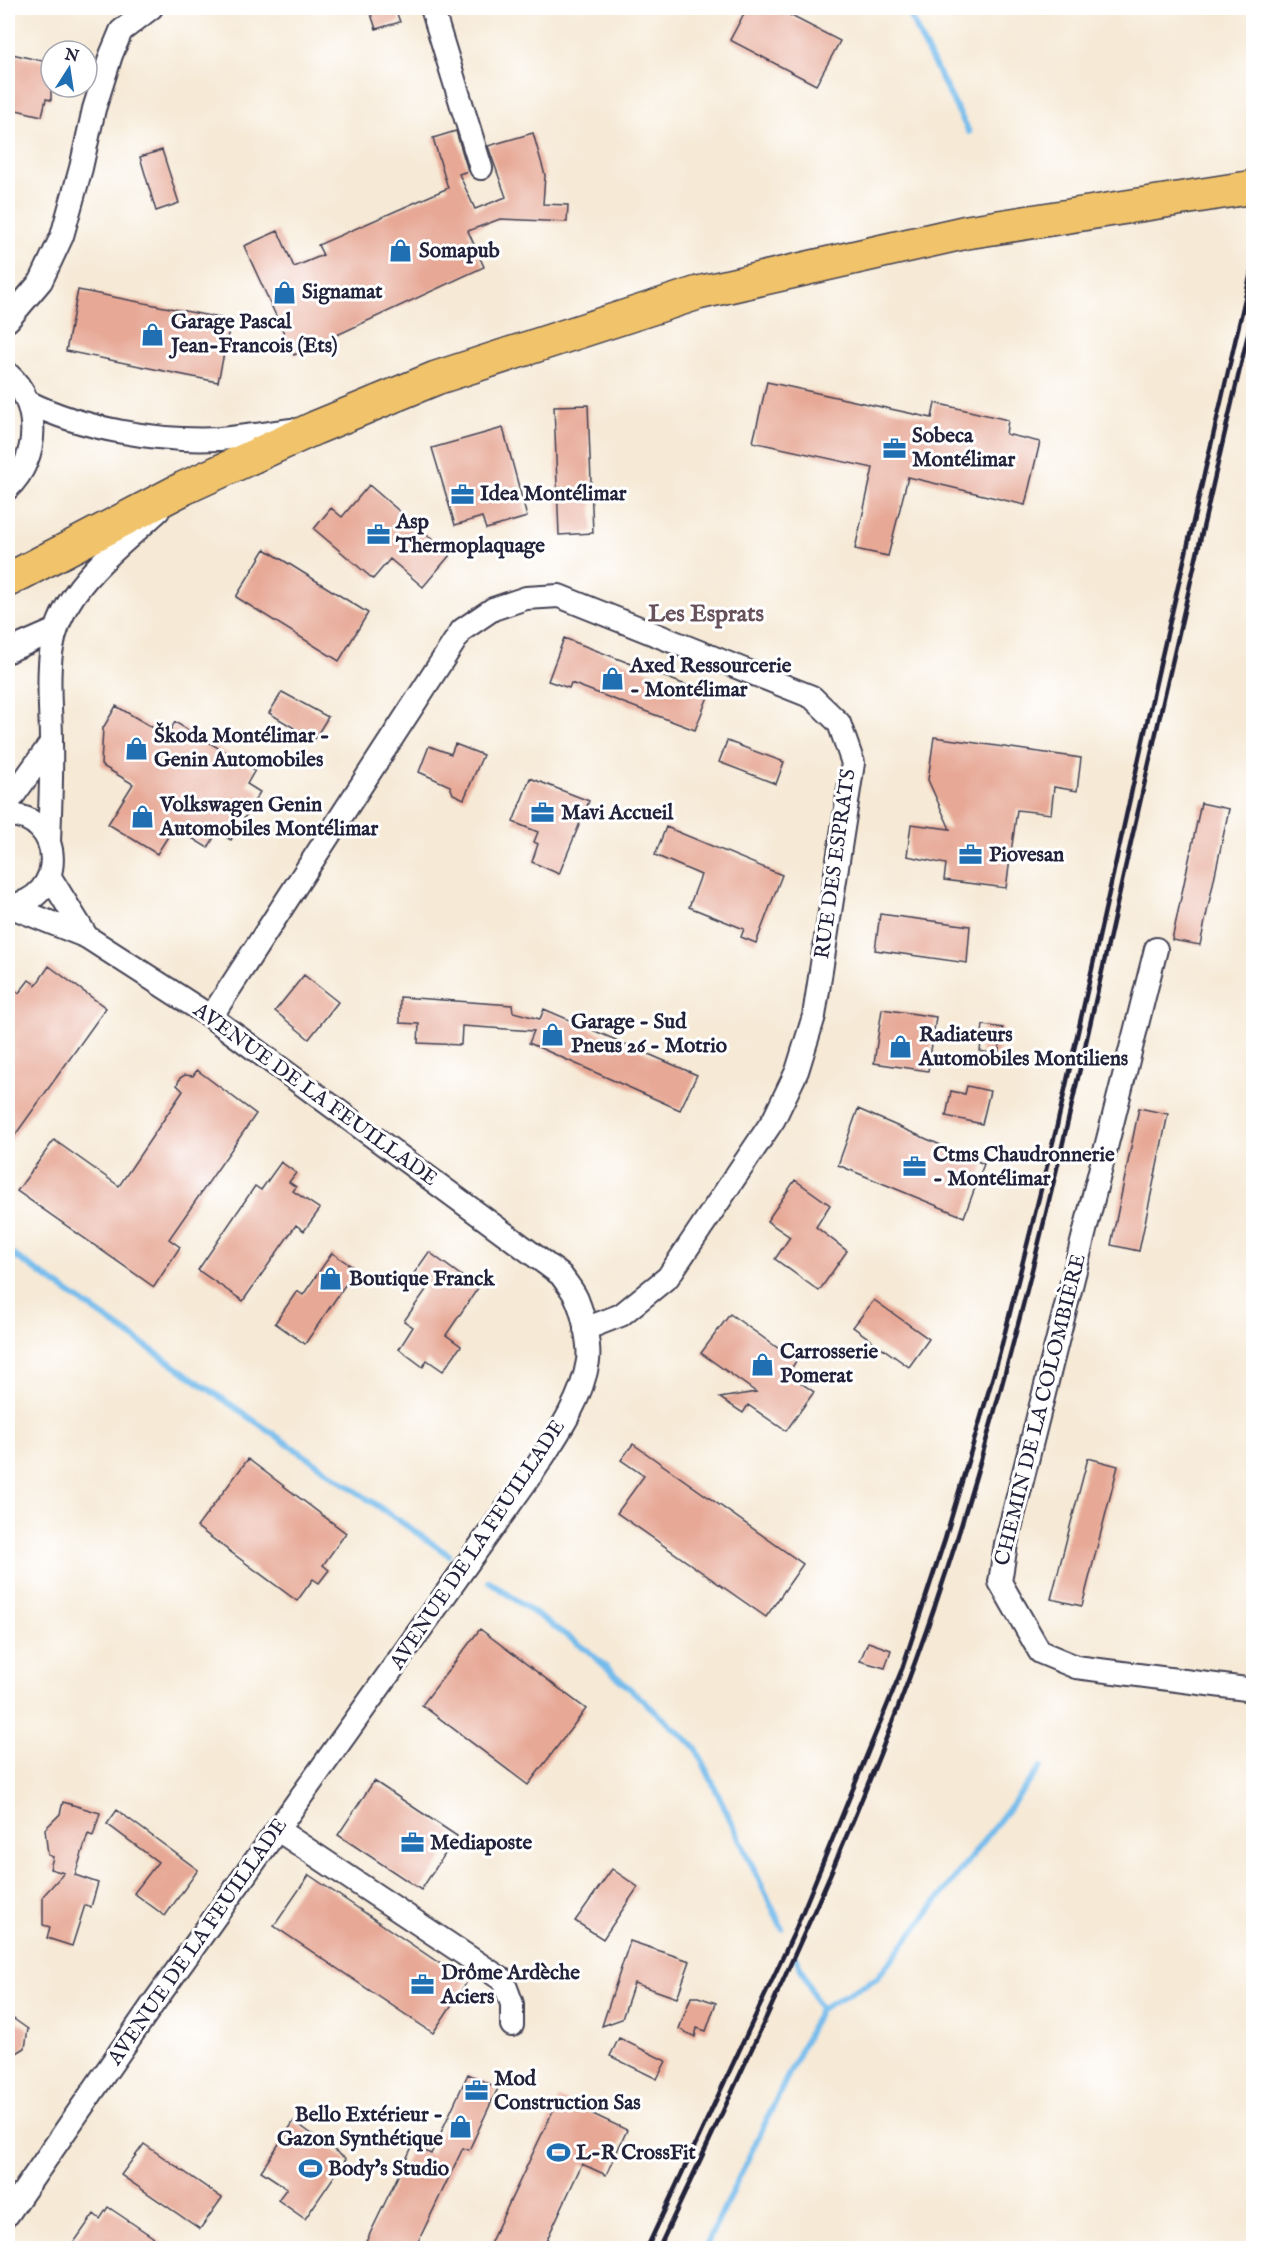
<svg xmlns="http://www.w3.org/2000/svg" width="1261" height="2256" font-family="'IM FELL English',serif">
	<rect width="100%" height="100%" fill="#fff"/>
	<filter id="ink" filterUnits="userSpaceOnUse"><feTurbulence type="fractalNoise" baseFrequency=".0167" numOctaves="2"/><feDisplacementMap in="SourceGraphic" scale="12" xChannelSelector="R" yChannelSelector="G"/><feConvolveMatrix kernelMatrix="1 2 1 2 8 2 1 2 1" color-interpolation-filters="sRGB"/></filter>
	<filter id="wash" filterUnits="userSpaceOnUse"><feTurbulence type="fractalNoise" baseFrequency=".008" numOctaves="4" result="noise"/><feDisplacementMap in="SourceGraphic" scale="24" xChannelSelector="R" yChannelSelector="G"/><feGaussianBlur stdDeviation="1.35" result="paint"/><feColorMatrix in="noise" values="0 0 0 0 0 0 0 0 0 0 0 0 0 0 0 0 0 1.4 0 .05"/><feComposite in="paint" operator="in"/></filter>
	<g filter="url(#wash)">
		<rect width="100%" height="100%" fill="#f6e9d5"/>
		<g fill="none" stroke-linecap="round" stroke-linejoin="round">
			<path stroke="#75bcec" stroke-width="6" d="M907,8L922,41L969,132
				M8,1251L449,1555
				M489,1581L587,1650L696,1748L782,1928
				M796,1958L820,2009
				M705,2248L820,2009L877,1978L1041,1767"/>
		</g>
		<g id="blocks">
			<path fill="#e7a996" d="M369,8H395L400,22L376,29Z
				M747,8H776L840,41L816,85L730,40Z
				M8,53L51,63V100L46,99L42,116L8,108Z
				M456,131L468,171L459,174L475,209L506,197L488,146L533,133L545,175L543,204L568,205L567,222L500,219L468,231L484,267L294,355L244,246L278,231L294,267L323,255L318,245L448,188L433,138Z
				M162,150L179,203L156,211L140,157Z
				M78,290L231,320L218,382L66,351Z
				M767,382L932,418L935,403L1008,420L1006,434L1040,442L1025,505L908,477L888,556L855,549L873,468L753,442Z
				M588,405L593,533L559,535L554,406Z
				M503,428L527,517L486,529L482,517L455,525L432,448Z
				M369,485L450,555L423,587L390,559L373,579L314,529L331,508L342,517Z
				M265,549L368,613L339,661L236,597Z
				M564,638L709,694L695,730L571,683L569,688L548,681Z
				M282,692L328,717L314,740L269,713Z
				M116,706L167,736L175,722L255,770L247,784L260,792L231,840L217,832L208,848L174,827L157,854L108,824L133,784L101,765L103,728Z
				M934,737L1081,758L1077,791L1054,787L1051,814L1017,810L1006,888L944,880L946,864L907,856L911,824L950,829L928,780Z
				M727,741L784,762L776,784L719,762Z
				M455,744L483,755L464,799L453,794L450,786L419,772L429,746L451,754Z
				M530,778L589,801L559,874L532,862L538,844L534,842L538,832L513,822Z
				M1201,803L1229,809L1200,945L1172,940Z
				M666,827L782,875L756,943L741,937L744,929L689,907L701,875L655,855Z
				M880,914L970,926L967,963L875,950Z
				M49,966L106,1008L8,1145V985L19,993L29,980L36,985Z
				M304,975L338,1002L309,1039L275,1011Z
				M400,997L512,1005L513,1012L540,1019L544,1009L697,1075L680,1110L529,1043L534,1031L462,1026L461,1045L418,1043L419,1024L400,1023Z
				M882,1009L936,1017L928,1071L874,1063Z
				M983,1025L1003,1028L998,1055L980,1051Z
				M197,1070L256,1114L169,1239L180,1247L154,1287L17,1191L54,1140L119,1186L183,1091L177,1085L180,1078L185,1075L193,1076Z
				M967,1086L990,1091L982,1124L946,1116L951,1091L965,1094Z
				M1139,1108L1168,1114L1139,1251L1111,1245Z
				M858,1109L984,1164L964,1217L838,1165Z
				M281,1162L296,1173L289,1182L296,1187L293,1191L320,1209L304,1231L296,1225L243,1301L198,1270L255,1186L261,1190Z
				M795,1180L830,1205L816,1227L847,1251L819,1291L775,1259L790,1237L767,1221Z
				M429,1252L478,1288L446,1335L461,1346L443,1371L427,1360L423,1367L399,1349L413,1327L404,1321L426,1290L410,1279Z
				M332,1253L356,1269L305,1344L275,1323L297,1291L303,1295Z
				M874,1300L929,1339L909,1367L853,1327Z
				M730,1314L796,1361L788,1374L814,1392L786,1431L748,1405L743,1413L720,1398L756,1392L701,1353Z
				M633,1444L803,1564L766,1617L617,1513L644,1476L621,1460Z
				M1088,1458L1118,1466L1082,1606L1051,1599Z
				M248,1459L346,1533L323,1565L329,1570L319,1583L313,1579L297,1601L197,1527Z
				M480,1629L586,1709L528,1785L422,1705Z
				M868,1642L891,1650L885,1668L860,1661Z
				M374,1781L457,1836L421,1890L338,1835Z
				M63,1802L100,1813L93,1836L88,1834L75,1875L98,1883L91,1907L85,1905L72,1946L47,1938L50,1927L43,1925V1896L64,1873L50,1869L53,1857L48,1855L45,1829L60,1814Z
				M117,1810L198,1870L165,1916L134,1893L158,1862L107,1824Z
				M612,1869L638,1887L603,1939L575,1921Z
				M309,1875L467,1982L433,2033L274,1926Z
				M630,1941L690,1961L677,1998L634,1983L622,2019L602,2026Z
				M691,1997H698L716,2003L706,2031L697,2028L695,2037L679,2029Z
				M8,2015L28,2029L25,2048L15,2054L8,2048Z
				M619,2038L666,2061L657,2079L610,2056Z
				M468,2074L498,2088L469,2150L463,2148L415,2248H363L413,2145L431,2154Z
				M559,2098L627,2130L606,2175L582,2164L543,2248H488Z
				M294,2121L346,2159L305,2219L278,2200L287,2188L261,2171Z
				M144,2144L222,2198L200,2229L121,2175Z
				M108,2207L117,2213L169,2248H70L94,2214L100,2219Z"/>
		</g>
	</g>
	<g filter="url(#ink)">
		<use href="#blocks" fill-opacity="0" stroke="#424052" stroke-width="1.5"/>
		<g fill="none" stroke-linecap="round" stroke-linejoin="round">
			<defs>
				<path id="minor" d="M432,8L481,168
					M8,320L41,281L62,236L81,168L94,109L111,55L121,31L151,8
					M8,374C41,403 40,458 8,488
					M28,402C82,429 159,442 219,439C244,437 268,433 292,430
					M8,651L56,630
					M8,803L51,743
					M8,815C65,816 68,900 8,906
					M49,843C50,809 52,776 51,742C51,688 40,643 74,595C96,563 129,538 158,511
					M50,877L87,937
					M1156,949L1006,1544L1000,1582L1040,1652L1076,1667L1254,1690
					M211,1017L462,630L493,609L526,598L559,596L812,697L839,723L853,763L814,1016L797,1071L774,1119L668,1277L621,1315L585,1329
					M278,1830L503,1980L512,2004V2025
					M8,2214L155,2001L535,1469C556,1437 582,1400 588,1361C590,1346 584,1317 578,1302C575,1292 566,1283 561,1275L211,1017L87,937L9,906"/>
				<path id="primary" d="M8,580L184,488L315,428L436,378L698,293L967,232L1254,187"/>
			</defs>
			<use href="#minor" stroke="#424052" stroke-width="26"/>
			<use href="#primary" stroke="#424052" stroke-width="36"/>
			<use href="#minor" stroke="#fff" stroke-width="22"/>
			<use href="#primary" stroke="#f1c36a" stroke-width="33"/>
			<path stroke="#22223b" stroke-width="4.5" d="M647,2248L794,1933L902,1669L945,1539L999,1356L1056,1130L1160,664L1254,260
				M659,2248C767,2017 879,1786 956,1542C1025,1321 1075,1094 1125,868C1167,681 1210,495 1254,309"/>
		</g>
	</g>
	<defs>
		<symbol id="shop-bare" viewBox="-9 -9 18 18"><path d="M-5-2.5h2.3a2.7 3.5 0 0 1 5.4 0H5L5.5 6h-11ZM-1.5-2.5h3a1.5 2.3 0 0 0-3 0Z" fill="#1f6fb2" stroke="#fff" stroke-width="2.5" paint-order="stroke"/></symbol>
		<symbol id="office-bare" viewBox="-9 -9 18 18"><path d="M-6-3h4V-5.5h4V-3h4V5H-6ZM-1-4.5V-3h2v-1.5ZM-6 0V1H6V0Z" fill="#1f6fb2" stroke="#fff" stroke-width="2.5" paint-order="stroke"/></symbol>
		<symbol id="stadium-bare" viewBox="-9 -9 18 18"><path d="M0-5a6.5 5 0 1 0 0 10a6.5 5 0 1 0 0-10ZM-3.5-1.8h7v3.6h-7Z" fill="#1f6fb2" stroke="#fff" stroke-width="2.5" paint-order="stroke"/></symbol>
	</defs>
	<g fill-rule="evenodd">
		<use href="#shop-bare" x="384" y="234" width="33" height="33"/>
		<use href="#shop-bare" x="268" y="276" width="33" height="33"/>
		<use href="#shop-bare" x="136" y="318" width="33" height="33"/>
		<use href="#office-bare" x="878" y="432" width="33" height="33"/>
		<use href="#office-bare" x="446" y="478" width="33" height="33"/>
		<use href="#office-bare" x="362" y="518" width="33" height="33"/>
		<use href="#shop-bare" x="596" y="662" width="33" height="33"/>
		<use href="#shop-bare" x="120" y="732" width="33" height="33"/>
		<use href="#office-bare" x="526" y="796" width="33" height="33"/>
		<use href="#shop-bare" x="126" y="800" width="33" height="33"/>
		<use href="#office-bare" x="954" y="838" width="33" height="33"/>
		<use href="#shop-bare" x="536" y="1018" width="33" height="33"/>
		<use href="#shop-bare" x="884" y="1030" width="33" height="33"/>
		<use href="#office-bare" x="898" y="1150" width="33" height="33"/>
		<use href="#shop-bare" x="314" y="1262" width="33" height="33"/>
		<use href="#shop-bare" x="746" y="1348" width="33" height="33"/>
		<use href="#office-bare" x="396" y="1826" width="33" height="33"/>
		<use href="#office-bare" x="406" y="1968" width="33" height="33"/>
		<use href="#office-bare" x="460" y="2074" width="33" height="33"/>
		<use href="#shop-bare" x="444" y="2110" width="33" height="33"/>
		<use href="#stadium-bare" x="542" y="2136" width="33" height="33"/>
		<use href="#stadium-bare" x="294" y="2152" width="33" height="33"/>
	</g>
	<g text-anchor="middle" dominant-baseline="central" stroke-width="6" stroke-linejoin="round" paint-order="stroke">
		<g font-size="21" font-weight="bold" fill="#22223b" stroke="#fff" text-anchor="start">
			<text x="419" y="251">Somapub</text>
			<text x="302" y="292">Signamat</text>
			<text x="171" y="322">Garage Pascal<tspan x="171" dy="24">Jean-Francois (Ets)</tspan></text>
			<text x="912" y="436">Sobeca<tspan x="912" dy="24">Montélimar</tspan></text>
			<text x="480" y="494">Idea Montélimar</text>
			<text x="396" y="522">Asp<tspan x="396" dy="24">Thermoplaquage</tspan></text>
			<text x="630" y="666">Axed Ressourcerie<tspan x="630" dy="24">- Montélimar</tspan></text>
			<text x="154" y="736">Škoda Montélimar -<tspan x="154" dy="24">Genin Automobiles</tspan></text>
			<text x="160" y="805">Volkswagen Genin<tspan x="160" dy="24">Automobiles Montélimar</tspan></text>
			<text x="561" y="813">Mavi Accueil</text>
			<text x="989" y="855">Piovesan</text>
			<text x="571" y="1022">Garage - Sud<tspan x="571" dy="24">Pneus 26 - Motrio</tspan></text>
			<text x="919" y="1035">Radiateurs<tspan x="919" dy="24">Automobiles Montiliens</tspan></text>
			<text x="933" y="1155">Ctms Chaudronnerie<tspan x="933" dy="24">- Montélimar</tspan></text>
			<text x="349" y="1279">Boutique Franck</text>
			<text x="780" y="1352">Carrosserie<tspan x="780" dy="24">Pomerat</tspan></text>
			<text x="430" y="1843">Mediaposte</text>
			<text x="441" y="1973">Drôme Ardèche<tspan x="441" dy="24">Aciers</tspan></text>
			<text x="494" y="2079">Mod<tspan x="494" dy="24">Construction Sas</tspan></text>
			<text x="443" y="2115" text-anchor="end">Bello Extérieur -<tspan x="443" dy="24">Gazon Synthétique</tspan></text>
			<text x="576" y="2153">L-R CrossFit</text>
			<text x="328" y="2169">Body's Studio</text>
		</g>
		<g font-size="21" fill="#22223b" stroke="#fff">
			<text transform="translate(836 864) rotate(-82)">RUE DES ESPRATS</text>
			<text transform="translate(315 1095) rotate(36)">AVENUE DE LA FEUILLADE</text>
			<text transform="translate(1041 1410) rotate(-76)">CHEMIN DE LA COLOMBIÈRE</text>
			<text transform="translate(478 1545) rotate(-56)">AVENUE DE LA FEUILLADE</text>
			<text transform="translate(198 1942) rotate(-55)">AVENUE DE LA FEUILLADE</text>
		</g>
		<g font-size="24" font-weight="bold" fill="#67515b" stroke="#fff">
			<text x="706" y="614">Les Esprats</text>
		</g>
	</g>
	<rect width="1261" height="2256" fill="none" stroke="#fff" stroke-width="30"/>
	<g transform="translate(69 69) rotate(12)"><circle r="28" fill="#ffffff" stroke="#a7a7b1" stroke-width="1.5"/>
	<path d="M0-4.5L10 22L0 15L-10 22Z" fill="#1f6fb2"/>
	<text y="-9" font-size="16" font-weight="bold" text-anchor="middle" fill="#22223b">N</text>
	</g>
</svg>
